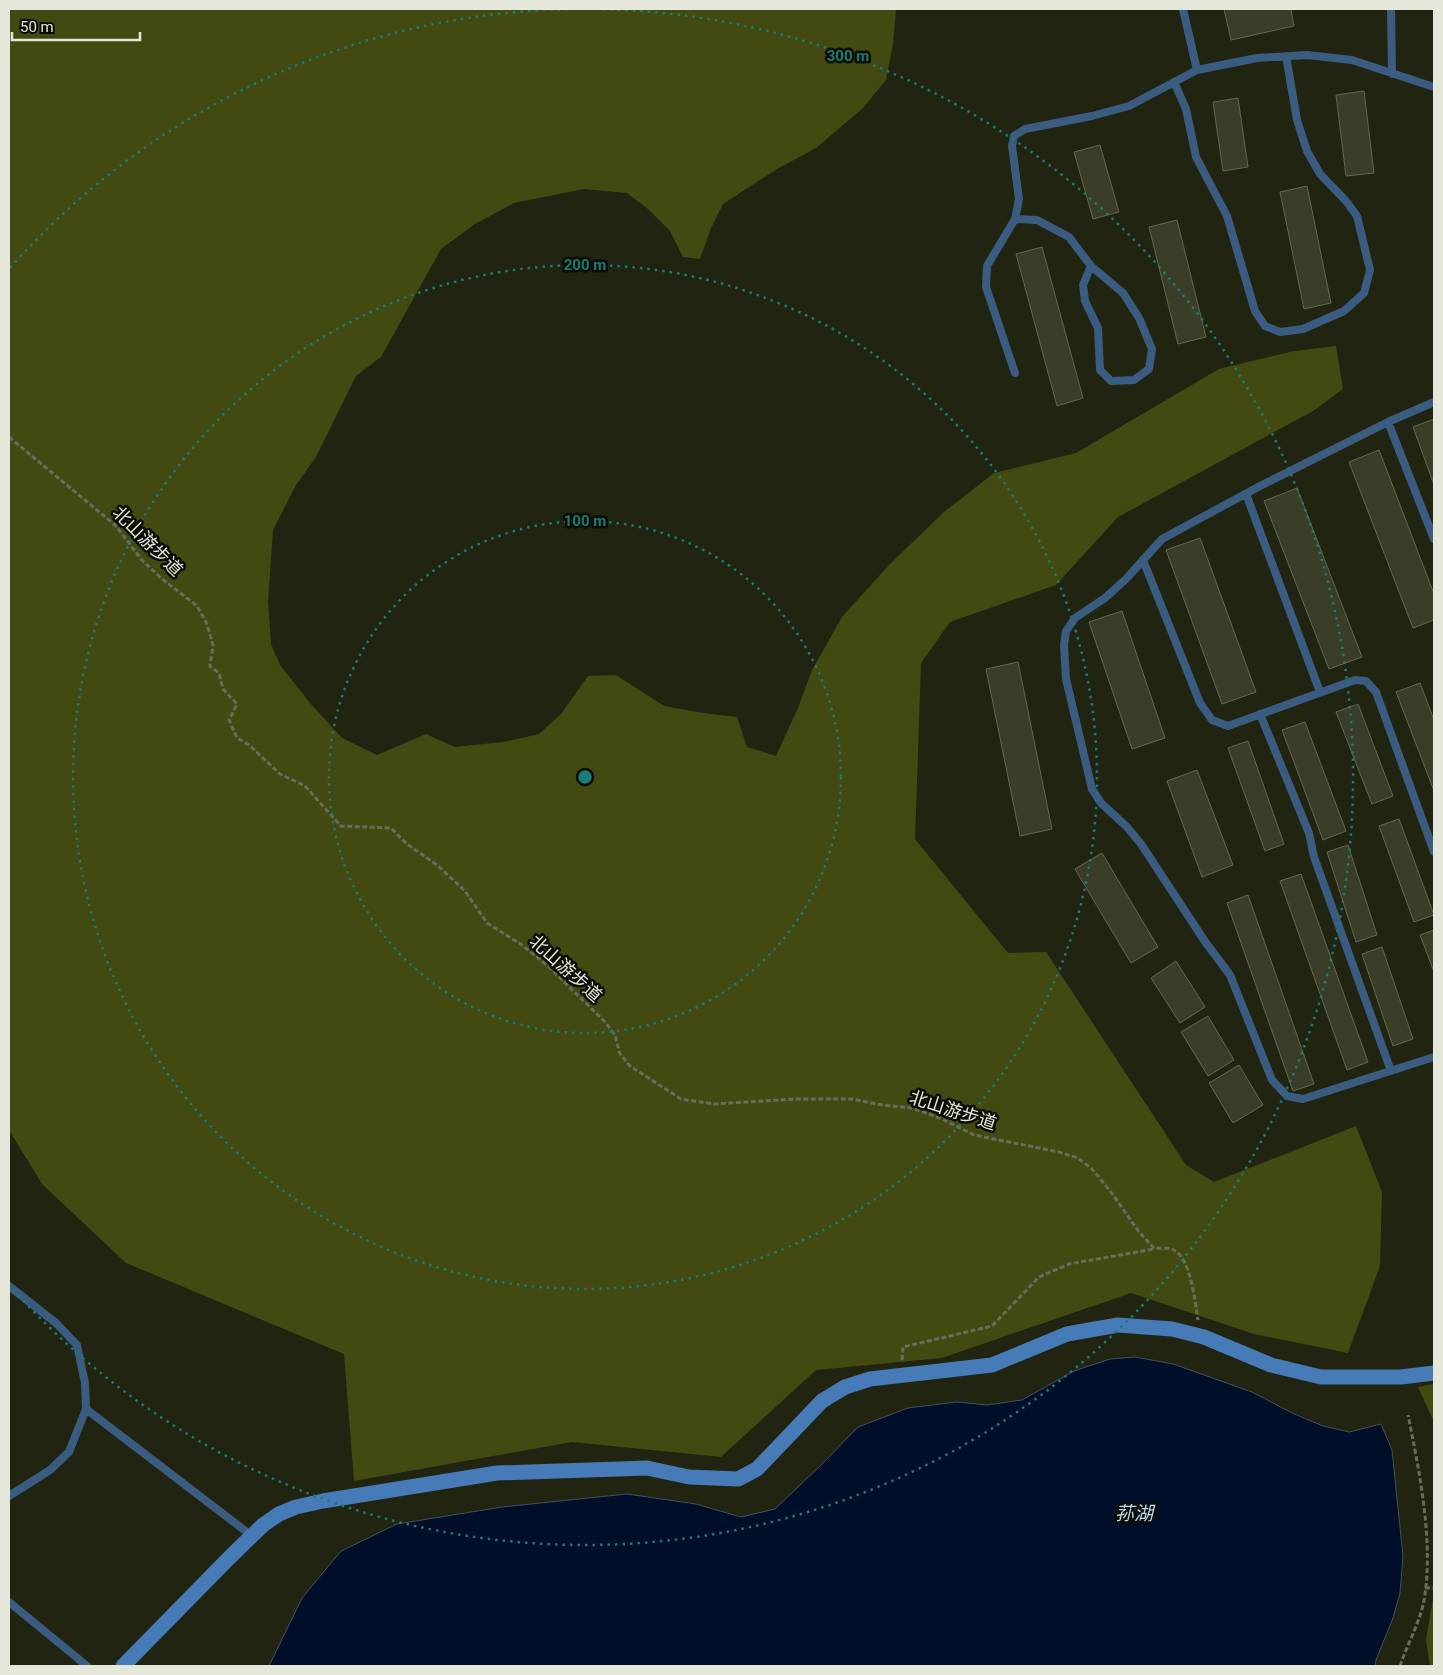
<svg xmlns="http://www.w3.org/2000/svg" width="1443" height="1675" font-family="Roboto,'Noto Sans SC',sans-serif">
	<rect width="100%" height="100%" fill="#212411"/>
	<path fill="#424a12" d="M9,9H896L893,44L886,80L863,108L816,148L777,169L723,204L711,228L700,259L683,257L670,231L648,209L627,193L584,189L514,203L475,224L441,249L381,357L356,376L316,457L296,485L273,530L268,602L271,644L280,665L310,703L342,738L377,755L426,734L455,747L503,742L539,734L561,714L588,676L616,675L664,706L703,713L737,717L747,747L776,756L798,708L812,670L842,617L889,565L944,512L994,473L1076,453L1219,369L1294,351L1336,346L1343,389L1313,411L1118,517L1056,585L950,622L921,663L915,839L1008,953L1046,952L1186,1165L1214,1182L1356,1126L1382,1192L1380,1266L1348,1353L1254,1334L1131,1293L942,1358L816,1370L721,1457L572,1442L354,1481L344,1354L126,1263L42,1184L9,1130Z
		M1434,1384V1422L1418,1387Z
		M1434,1592V1666H1430L1426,1640Z"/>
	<path fill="#000f29" stroke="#44505e" d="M1135,1357L1173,1364L1252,1392L1292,1413L1323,1426L1349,1432L1381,1424L1392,1450L1403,1556L1400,1593L1393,1618L1376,1660L1375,1666H269L302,1598L341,1551L397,1524L502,1507L627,1494L696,1504L741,1517L775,1509L822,1464L858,1427L908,1408L957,1402L987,1405L1022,1400L1074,1371L1110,1359Z"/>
	<path fill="#3a3e29" stroke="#636851" d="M1224,9H1295L1291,10L1294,26L1231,40Z
		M1364,91L1374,173L1346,176L1336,95Z
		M1238,98L1248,167L1223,171L1213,102Z
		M1100,145L1119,212L1093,219L1074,152Z
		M1307,186L1331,303L1304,309L1280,192Z
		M1177,220L1206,337L1178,344L1149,227Z
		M1042,247L1083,398L1057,406L1016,254Z
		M1434,419V485L1413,427Z
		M1379,450L1434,594V620L1413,628L1349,462Z
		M1297,488L1362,657L1329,669L1264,501Z
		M1200,538L1256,692L1222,704L1166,550Z
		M1122,611L1165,738L1132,749L1089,622Z
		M1018,662L1052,829L1020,836L986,669Z
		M1420,683L1434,720V791L1396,692Z
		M1358,704L1393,796L1372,804L1336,712Z
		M1305,722L1346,831L1323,840L1282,730Z
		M1248,741L1284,844L1265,851L1228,748Z
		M1197,770L1233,865L1202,877L1167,781Z
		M1399,819L1434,915L1414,922L1379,826Z
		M1348,845L1377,935L1356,942L1327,852Z
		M1102,853L1158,947L1131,963L1075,869Z
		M1301,874L1368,1062L1347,1070L1280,881Z
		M1248,895L1314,1084L1293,1091L1227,903Z
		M1434,930V972L1420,935Z
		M1382,947L1413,1039L1393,1046L1362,954Z
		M1176,961L1205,1007L1180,1023L1151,978Z
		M1208,1016L1234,1060L1208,1076L1181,1032Z
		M1239,1065L1263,1105L1233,1123L1209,1083Z"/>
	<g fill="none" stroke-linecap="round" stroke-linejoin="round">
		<path stroke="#696c5b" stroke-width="3" stroke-dasharray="5 2.5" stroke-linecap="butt" d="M9,437L115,525L142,560L162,579L197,606L207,624L213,645L210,666L219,673L223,689L237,704L229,720L237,738L249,745L280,774L305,786L341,826L391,828L407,844L437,865L465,891L487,923L522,945L549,967L605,1022L615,1035L620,1054L630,1066L681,1099L714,1104L796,1099H852L882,1105L912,1108L942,1119L974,1135L1059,1152L1078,1158L1092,1169L1111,1192L1139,1232L1154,1248C1160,1249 1169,1247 1174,1250C1191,1259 1195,1302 1198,1320
			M902,1360L903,1347L992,1326L1039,1277L1069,1264L1154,1249
			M1425,1588H1434
			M1400,1666C1408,1642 1422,1619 1425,1594C1433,1538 1419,1469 1408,1415"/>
		<path stroke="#3b5c81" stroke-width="8" d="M1183,9L1197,70
			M1391,9L1392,74
			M1174,82L1186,109L1196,157L1227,216L1255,311L1265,326L1280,332L1303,329L1344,311L1364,293L1370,270L1357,216L1346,201L1320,174L1307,151L1297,120L1286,56
			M1015,219L1037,220L1069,237L1091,266L1123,293L1139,318L1152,349L1149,369L1134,380L1111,381L1100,370L1098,328L1085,301L1083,285L1091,266
			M1015,373L986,287L987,266L1015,219L1019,199L1012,146L1014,136L1025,129L1092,116L1129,106L1197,70L1257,58L1307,55L1352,60L1434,87
			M1434,402L1388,422L1260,486L1162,539L1126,579L1105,598L1075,618L1066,631L1064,645L1066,679L1092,789L1101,803L1127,827L1141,844L1206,943L1230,975L1272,1080L1287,1096L1303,1099L1434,1057
			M1388,422L1434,539
			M1246,494L1320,692
			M1143,560L1200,703L1212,720L1228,726L1355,680L1366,681L1376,692L1434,852
			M1260,714L1309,833L1314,857L1391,1071
			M9,1286L56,1323L77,1345L85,1383L86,1409L69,1452L50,1470L9,1496
			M86,1409L252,1536
			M9,1602L87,1666"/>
		<path stroke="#467bb7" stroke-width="15" d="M123,1666L229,1558L263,1525L279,1514L296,1507L323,1501L497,1473L647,1468L689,1477L738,1479L757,1469L822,1401L845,1387L870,1379L992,1365L1067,1334L1118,1325L1172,1329L1204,1337L1271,1365L1321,1377H1401L1434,1373"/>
	</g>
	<g fill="none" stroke="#1a7c73" stroke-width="2.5" stroke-dasharray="2.5 5">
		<circle cx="585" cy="777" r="256"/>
		<circle cx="585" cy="777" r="512"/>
		<path d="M10 268A768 768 0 1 1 10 1286"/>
	</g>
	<g text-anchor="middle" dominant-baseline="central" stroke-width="5" stroke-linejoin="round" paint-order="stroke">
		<g font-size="18" fill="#e4e7da" stroke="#0b0d05">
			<text transform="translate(148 541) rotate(45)">北山游步道</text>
			<text transform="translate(566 968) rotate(42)">北山游步道</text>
			<text transform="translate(953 1110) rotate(18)">北山游步道</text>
		</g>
		<g font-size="19" font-style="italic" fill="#bdd8f7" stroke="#0b0d05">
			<text x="1134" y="1513">荪湖</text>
		</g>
	</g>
	<circle cx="585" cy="777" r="8" fill="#1a7c73" stroke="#0b0d05" stroke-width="2.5"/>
	<g font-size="15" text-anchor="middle" font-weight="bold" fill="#1a7c73" stroke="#0b0d05" stroke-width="5" stroke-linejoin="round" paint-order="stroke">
		<text x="848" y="61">300 m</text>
		<text x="585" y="270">200 m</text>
		<text x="585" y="526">100 m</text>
	</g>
	<rect width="1443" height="1675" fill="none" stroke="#e4e7da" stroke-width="20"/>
	<path d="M12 32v8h128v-8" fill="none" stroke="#e4e7da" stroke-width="2.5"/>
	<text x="20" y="32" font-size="15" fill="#e4e7da" stroke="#0b0d05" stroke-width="4" paint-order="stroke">50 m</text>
</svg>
